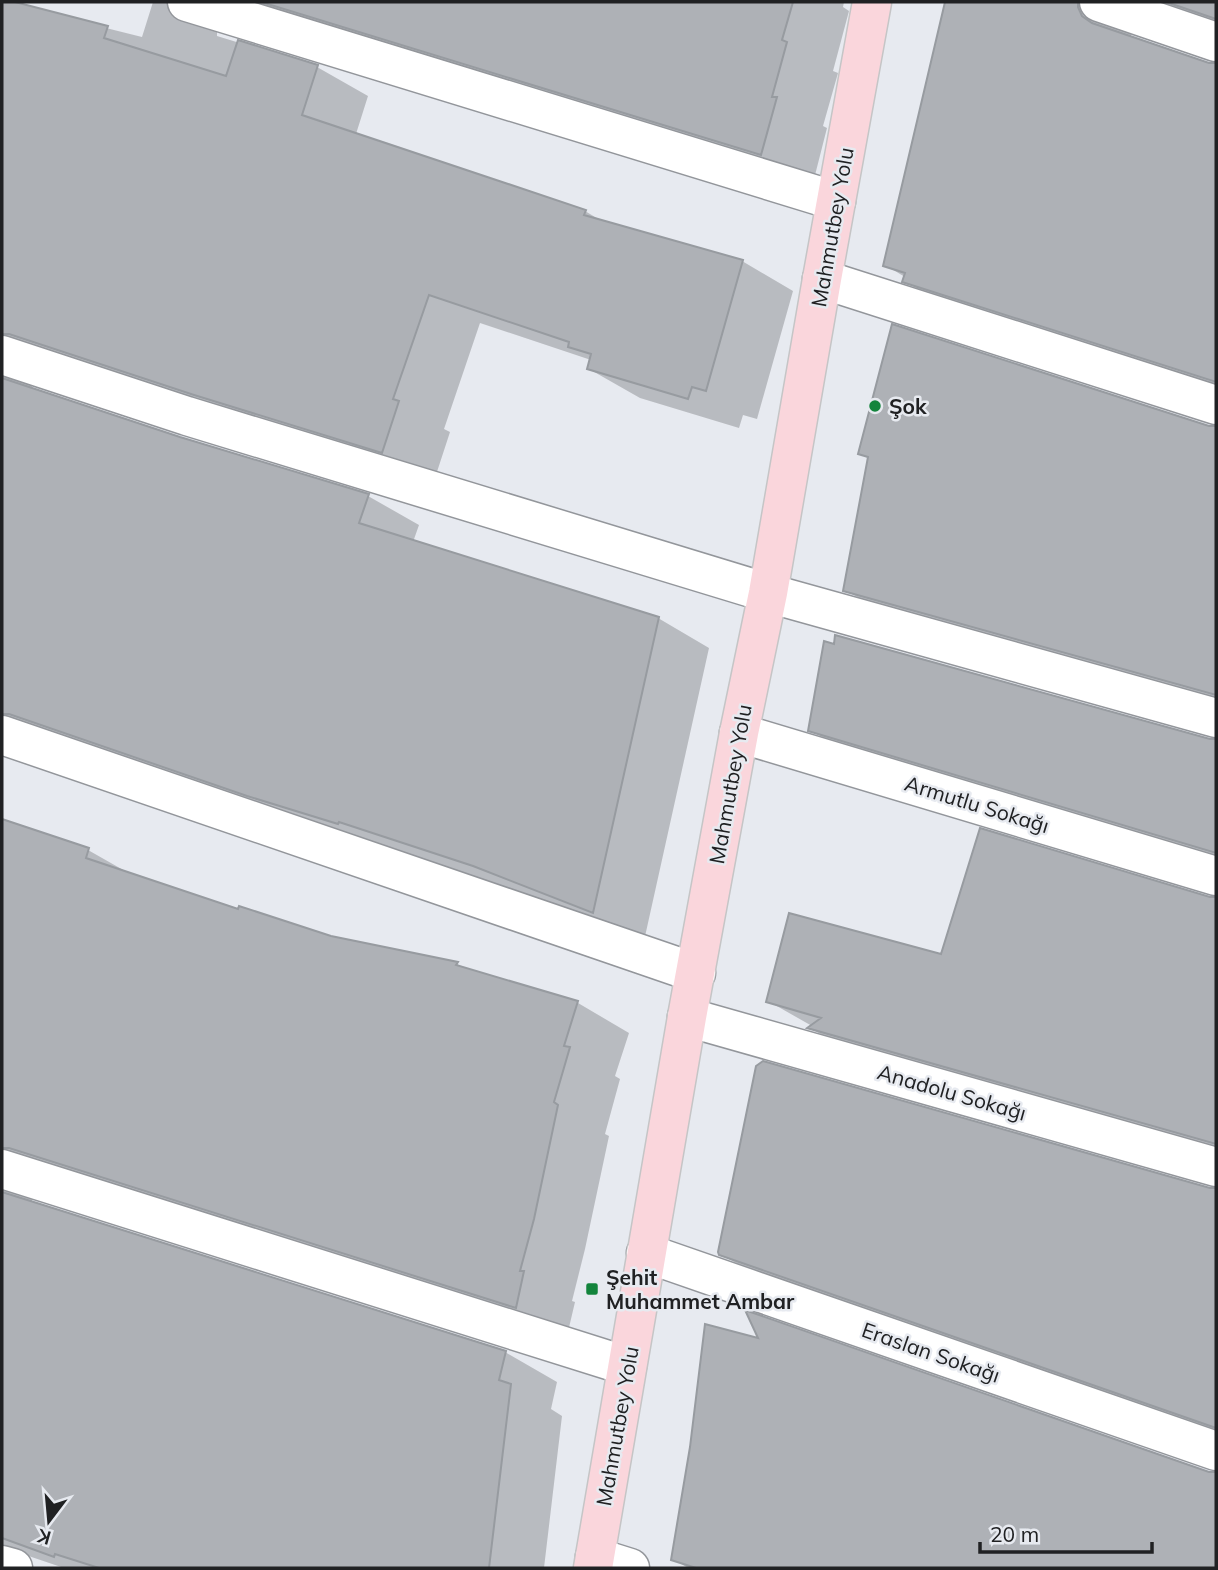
<svg xmlns="http://www.w3.org/2000/svg" width="1218" height="1570" font-family="Mulish,sans-serif">
	<rect width="100%" height="100%" fill="#e7eaf0"/>
	<path fill="#0003" d="M2,2L142,37L153,2H844L843,7L849,11L833,71L838,73L823,126L827,128L813,183L217,26V36L317,67L368,96L356,134L585,211L605,223L742,261L793,291L757,419L743,415L739,428L640,398L589,369L591,360L480,323L444,429L450,432L434,481L32,379V390L180,438L368,496L419,525L413,542L658,618L709,648L644,941L2,724Z
		M971,2H1216V30L1131,27V38L1209,64L1216,65V394L958,312L904,281L905,277L885,265L975,22Z
		M1209,428H1216V710L899,621L845,590L869,459L860,453Z
		M810,730L1216,741V867L863,761Z
		M2,822L88,850L132,875L239,911L331,938L457,964L470,971L578,1003L629,1033L615,1076L620,1079L605,1134L609,1136L585,1249L572,1301L575,1302L567,1336L32,1193V1203L505,1352L557,1382L551,1409L562,1416L544,1568H64L2,1547Z
		M1209,899H1216V1159L862,1058L810,1028L812,1026L768,1001L942,957Z
		M1210,1190H1216V1439L775,1285L720,1254Z
		M1208,1473L1216,1474V1568H688L673,1559Z"/>
	<path fill="#aeb1b6" stroke="#979ba0" stroke-width="2" d="M2,2H15L108,26L104,38L226,76L238,40L318,65L302,115L586,210L584,215L743,260L706,391L692,387L688,399L587,369L591,354L568,347L569,342L429,295L393,399L399,401L382,453L194,395L9,334H2Z
		M261,2H793L782,40L787,42L772,97H777L761,155Z
		M945,2H1078V7L1082,16L1092,23L1209,63H1216V382L902,282L905,273L883,266Z
		M1166,2H1216V19Z
		M892,324L1209,426H1216V695L843,591L868,457L858,454Z
		M2,378L180,437L369,494L359,523L659,617L593,913L473,866L339,822L338,824L247,796L9,714H2Z
		M835,635L1210,739H1216V853L808,731L824,641L834,644Z
		M2,819L89,848L86,858L238,909L239,906L331,936L458,962L456,965L578,1001L564,1046L570,1047L554,1102L558,1105L534,1219L520,1271H524L516,1308L9,1148H2Z
		M980,828L1210,897H1216V1144L807,1028L821,1018L766,1002L789,913L941,954Z
		M763,1061L1210,1188H1216V1428L719,1255L718,1252L756,1066Z
		M2,1192L506,1351L499,1380L511,1384L489,1568H99L55,1554L54,1557L2,1538Z
		M745,1310L1209,1472H1216V1568H696L671,1560L690,1447L705,1324L758,1338Z"/>
	<g fill="none" stroke-linecap="round" stroke-linejoin="round">
		<defs>
			<path id="minor" d="M187,2L836,201
				M1099,2L1216,42
				M822,279L1216,405
				M2,355L187,416L768,593L1216,718
				M739,733L1216,876
				M2,735L696,973
				M687,1017L1216,1167
				M2,1169L627,1366
				M646,1253L1216,1451
				M595,1557L630,1568
				M2,1565L13,1568"/>
			<path id="major" d="M593,1568L687,1017L739,733L768,593L822,279L872,2"/>
		</defs>
		<use href="#minor" stroke="#93969b" stroke-width="41"/>
		<use href="#major" stroke="#c5c5c6" stroke-width="41"/>
		<use href="#minor" stroke="#fff" stroke-width="38"/>
		<use href="#major" stroke="#fad6dc" stroke-width="38"/>
	</g>
	<g fill="#13843c" stroke="#e7eaf0" stroke-width="2.5">
		<circle cx="875" cy="406" r="7"/>
		<rect x="585" y="1282" width="14" height="14" rx="3.5"/>
	</g>
	<g text-anchor="middle" dominant-baseline="central" stroke-width="5" stroke-linejoin="round" paint-order="stroke">
		<g font-size="21" fill="#202123" stroke="#e7eaf0">
			<text transform="translate(832 227) rotate(-80)">Mahmutbey Yolu</text>
			<text transform="translate(730 784) rotate(-80)">Mahmutbey Yolu</text>
			<text transform="translate(977 804) rotate(17)">Armutlu Sokağı</text>
			<text transform="translate(952 1092) rotate(16)">Anadolu Sokağı</text>
			<text transform="translate(931 1352) rotate(19)">Eraslan Sokağı</text>
			<text transform="translate(617 1426) rotate(-80)">Mahmutbey Yolu</text>
		</g>
		<g font-size="21" font-weight="bold" fill="#202123" stroke="#e7eaf0" text-anchor="start">
			<text x="889" y="406">Şok</text>
			<text x="606" y="1277">Şehit<tspan x="606" dy="24">Muhammet Ambar</tspan></text>
		</g>
	</g>
	<rect width="1218" height="1570" fill="none" stroke="#202123" stroke-width="7"/>
	<g transform="translate(49 1521) rotate(196)" stroke="#e7eaf0" stroke-width="5" paint-order="stroke">
	<path d="M0-5L12 26L0 18L-12 26Z" fill="#202123"/>
	<text y="-10" font-size="19" font-weight="bold" text-anchor="middle" fill="#202123">K</text>
	</g>
	<path d="M980 1542v10h172v-10" fill="none" stroke="#202123" stroke-width="3.5"/>
	<text x="990" y="1542" font-size="21" fill="#202123" stroke="#e7eaf0" stroke-width="5" paint-order="stroke">20 m</text>
</svg>
